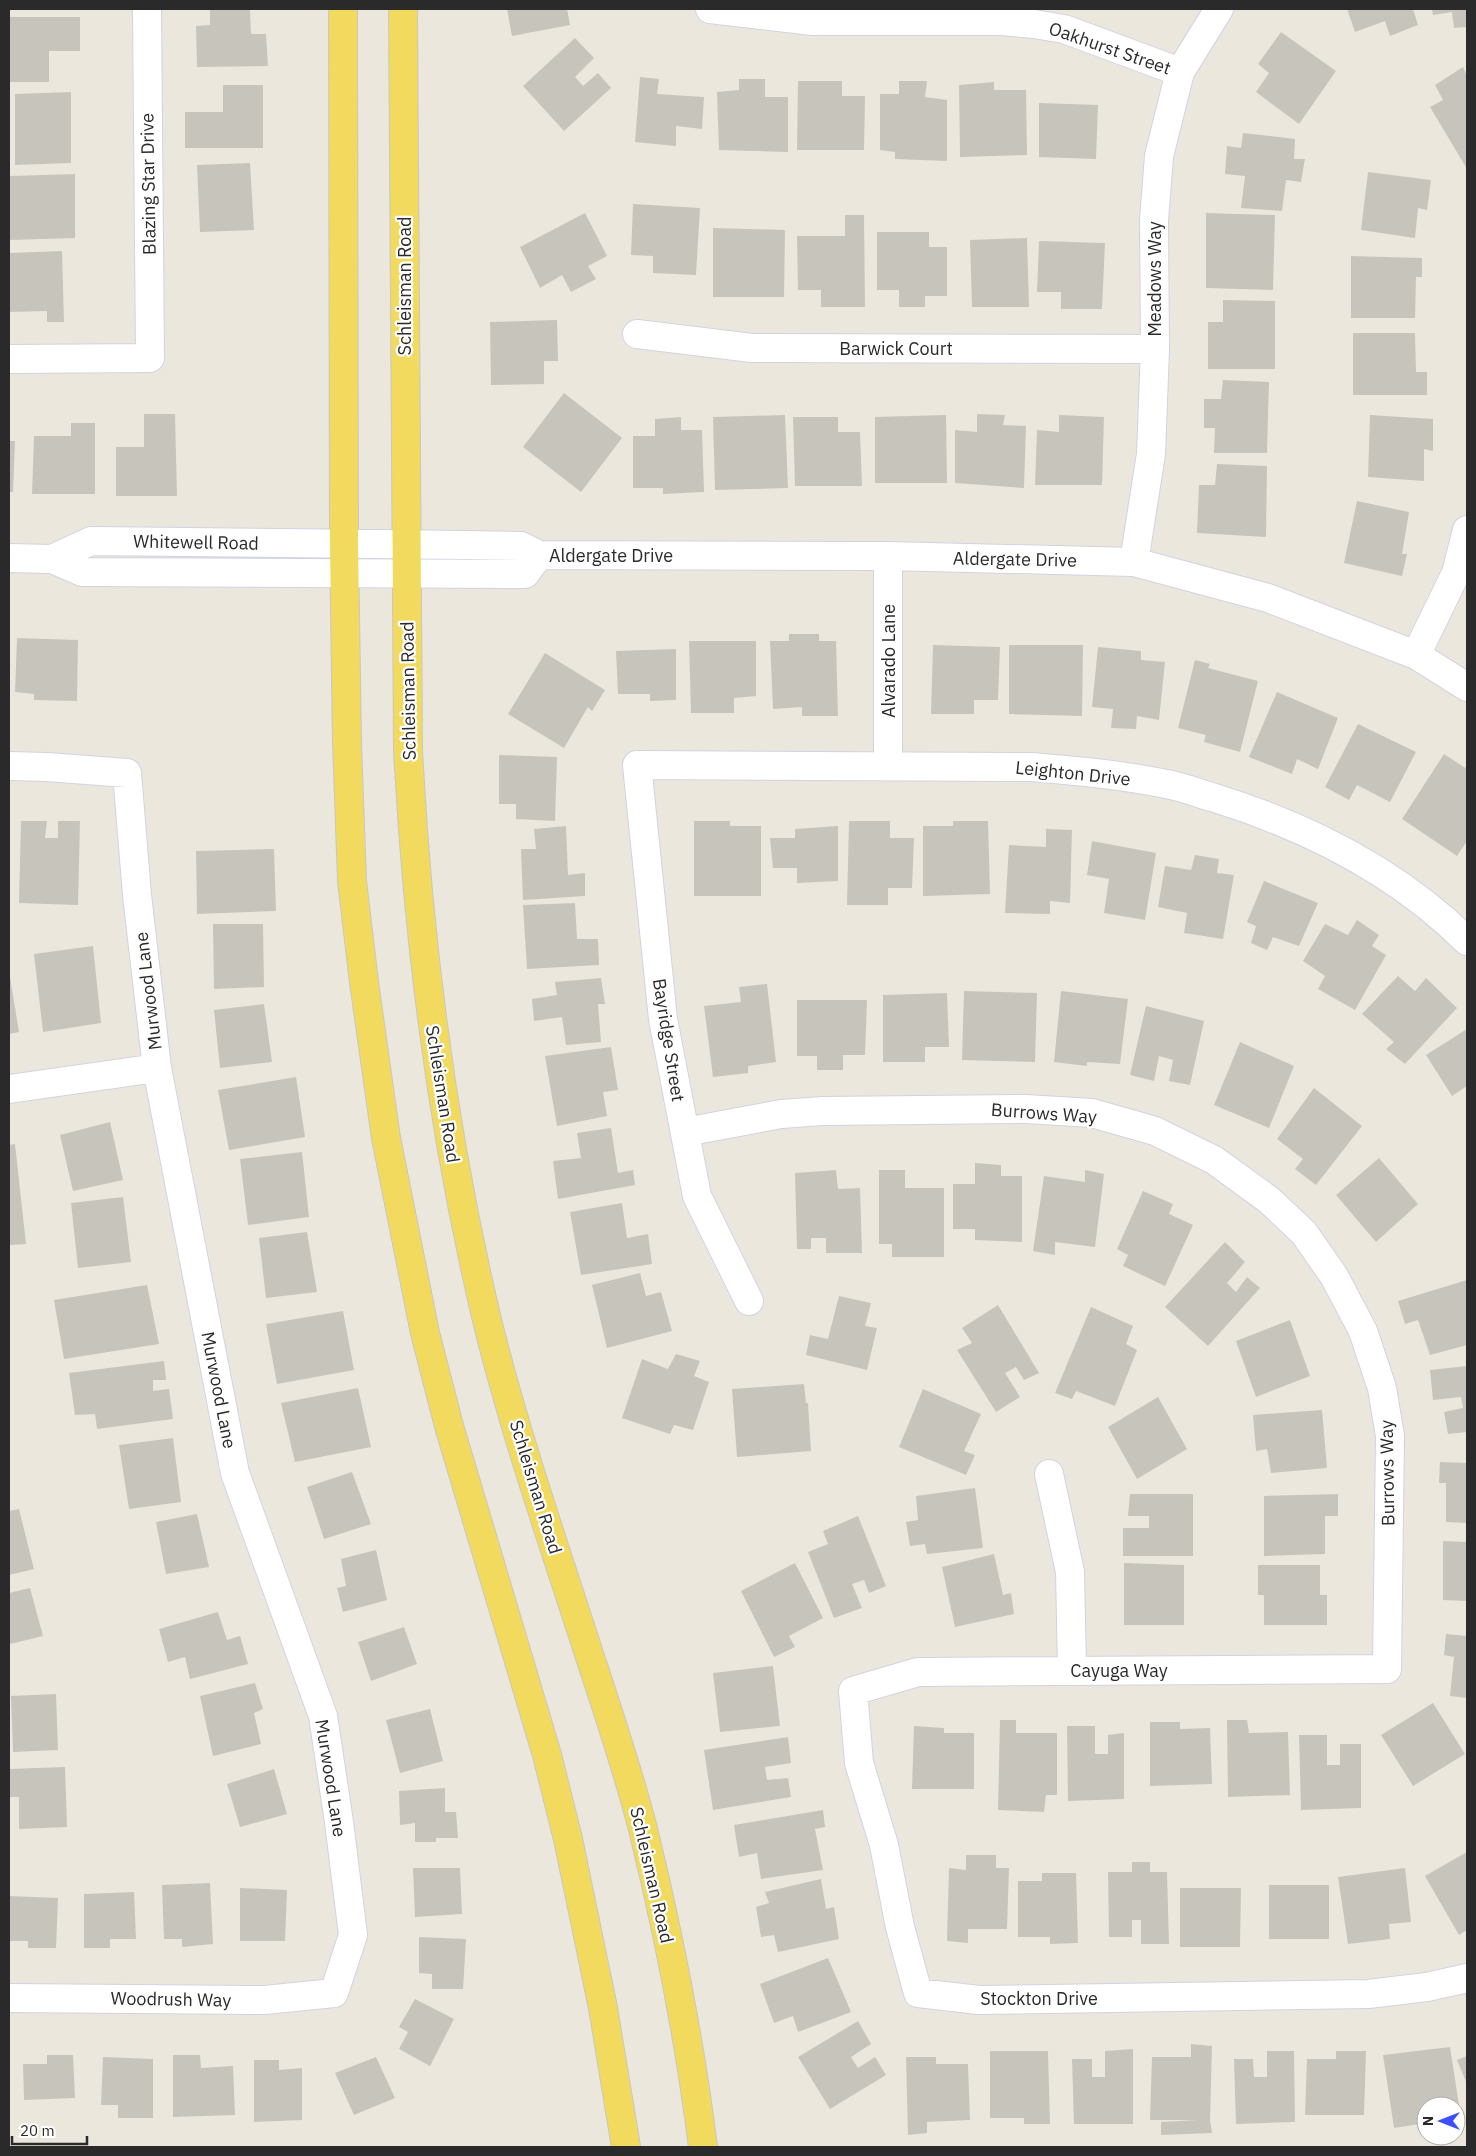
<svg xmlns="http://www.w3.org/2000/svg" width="1476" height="2156" font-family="'IBM Plex Sans',sans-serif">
	<rect width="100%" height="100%" fill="#ece7dc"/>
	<path fill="#c7c5bb" d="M210,9H250L251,34H266L268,66L197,67L196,26L210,25Z
		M507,9H567L570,25L512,36Z
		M1347,9H1413L1418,25L1390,36L1385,21L1355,32Z
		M1432,9H1467V27L1454,28L1452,12L1433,15Z
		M9,17H80V51H49V82H9Z
		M1281,32L1336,71L1299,124L1256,92L1269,73L1258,64Z
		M575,38L594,58L575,77L583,86L598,73L611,88L564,131L523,86Z
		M1463,67L1467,76V169L1430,107L1443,100L1435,85Z
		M640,77L659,79L657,94L704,97L702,129L676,126V146L635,142Z
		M739,79H765V97H788V152L719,150L717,92L739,90Z
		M798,81H842V96H865L864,150H797Z
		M899,81H927L925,97L947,100V161L895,159V152L880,150V94H899Z
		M994,82V90H1026L1027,155L960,157L959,85Z
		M223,85H263V148H185V112H223Z
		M71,92V163L15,165V94Z
		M1039,103L1098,105L1096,159L1039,157Z
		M1243,133L1295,139L1294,159H1305L1301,182L1286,180L1282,211L1241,208L1245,176L1225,174L1227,146L1241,148Z
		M250,163L254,230L200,232L197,165Z
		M1368,172L1431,180L1427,210L1418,208L1415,238L1361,230Z
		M75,174V238L10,240V176Z
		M633,204L700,208L696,275L653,273V256L631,255Z
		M585,213L607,256L588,266L596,279L571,292L562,275L540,288L520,247Z
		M1206,213L1275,215L1273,290L1206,288Z
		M845,215H864L865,307H821V290H798L797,236H845Z
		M713,228L785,230L784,297H713Z
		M877,232H929V247H947V296H925V307H899V290H877Z
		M1027,238L1029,307H972L970,240Z
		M1039,241L1105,243L1102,309H1061V292H1037Z
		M62,251L64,322H47V311L9,312V253Z
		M1351,256L1422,258V277H1416L1415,318H1351Z
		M1223,300L1275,301V369H1208V322H1223Z
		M557,320L558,361H544V384L491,385L490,322Z
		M1353,333H1415L1416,372H1427V395H1353Z
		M1223,380L1269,382L1267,453H1214L1215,428H1204V399H1221Z
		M564,393L622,438L581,492L523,447Z
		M144,414H175L177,496H116V447H144Z
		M977,414L1005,415L1003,425L1026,426L1024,488L955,483V430L977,432Z
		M785,415L788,488L715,490L713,417Z
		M946,415L947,483H875V417Z
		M1059,415L1104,417L1102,485H1035L1037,430L1059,432Z
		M1370,415L1433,419V451L1424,449V481L1368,477Z
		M681,417V430H702L704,492L663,494V488H633V436H655V419Z
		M793,417H838V432H860L862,486H795Z
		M71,423H95V494H32L34,436H71Z
		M9,441H15L13,492H9Z
		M1217,464L1267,466L1266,537L1197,533L1199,485H1215Z
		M1357,501L1409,512L1402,554H1407L1402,576L1344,563Z
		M789,634H819V641H836L838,716H802V707L773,709L770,641H789Z
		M17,638L78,640L77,701L34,700V694L15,692Z
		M689,641H756V696L734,698V713H691Z
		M933,645L1000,647L998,700H974V714H931Z
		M1009,645H1083L1082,716L1009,714Z
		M1098,647L1141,651V660L1165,662L1159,720L1137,716L1136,729L1111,728L1113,709L1092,707Z
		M676,649V700L650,701V694H618L616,651Z
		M545,653L605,690L592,711L588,707L564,748L508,714Z
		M1195,660L1210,664L1208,668L1258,681L1240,752L1204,742L1206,735L1178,728Z
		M1277,692L1338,718L1318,769L1297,759L1292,774L1249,757Z
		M1358,724L1416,752L1390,802L1357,785L1349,800L1325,787Z
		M1444,754L1467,769V841L1457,856L1402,819Z
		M499,755L557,757L555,821L516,819V804H499Z
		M21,821H47L45,838H58V821H80L78,905L19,903Z
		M694,821H730V826H761V896H694Z
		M849,821H890V838H914L912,888H888V905H847Z
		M953,821H988L990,894L923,896V826H953Z
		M566,826L568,875L585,873V896L523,900L521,849H536L534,829Z
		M838,826V881L797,883V868H773L770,838H795V829Z
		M1046,829L1072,830L1070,903L1050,901V914L1005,913L1009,845L1046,847Z
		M1092,841L1156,853L1145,920L1104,913L1109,879L1087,875Z
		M274,849L276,911L197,914L196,851Z
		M1195,855L1219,859L1217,873L1234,875L1223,939L1184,933L1187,913L1158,907L1165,866L1191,870Z
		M1264,881L1318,903L1299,946L1273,937L1267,950L1251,943L1256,926L1247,922Z
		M575,903L577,939H598L599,965L527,969L523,905Z
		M1357,920L1379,935L1372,946L1386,955L1355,1010L1318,989L1325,976L1303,961L1325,924L1348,935Z
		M213,924H263L264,987L214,989Z
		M93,946L101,1023L43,1032L34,954Z
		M9,971L19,1032L9,1034Z
		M1398,976L1415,991L1426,978L1457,1008L1405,1064L1386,1049L1394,1042L1362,1014Z
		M601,978L605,1004H598L601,1042L566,1045L562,1017L534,1021L532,999L557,995L555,982Z
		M767,984L776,1062L748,1066V1073L713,1077L704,1006L741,1002L739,987Z
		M964,991L1037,993L1035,1062L962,1060Z
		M1061,991L1128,999L1120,1064L1087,1062V1066L1054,1062Z
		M947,993L949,1047H925V1062H883V995Z
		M797,1000H867L865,1055H843V1070H817V1056H797Z
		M264,1004L272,1062L220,1068L214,1010Z
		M1146,1006L1204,1021L1190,1085L1169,1081L1173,1060L1159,1056L1154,1081L1130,1075Z
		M1467,1029V1086L1452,1096L1426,1055Z
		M1240,1042L1294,1066L1269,1128L1214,1105Z
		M611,1047L618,1090L603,1092L607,1116L557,1126L545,1056Z
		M296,1077L305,1137L229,1150L218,1090Z
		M1314,1088L1362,1126L1316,1185L1295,1169L1303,1159L1277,1139Z
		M110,1122L123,1180L73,1191L60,1135Z
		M611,1128L618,1173L633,1170L635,1185L558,1199L553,1161L581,1158L577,1133Z
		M15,1144L26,1244L9,1245V1145Z
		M302,1152L309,1217L248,1225L240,1159Z
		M1379,1158L1418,1204L1376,1242L1336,1195Z
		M975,1163L1001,1165V1176H1022V1242L975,1240V1229H953V1184H975Z
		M836,1170L838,1189L860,1188L862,1253H826V1238H811V1249H797L795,1173Z
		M879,1170H905V1188H944V1257H892V1244H879Z
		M1085,1170L1104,1174L1095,1247L1055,1242V1255L1033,1251L1044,1176L1085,1182Z
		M1143,1191L1173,1204L1169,1214L1193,1225L1165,1286L1123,1266L1128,1255L1117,1249Z
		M123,1197L131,1262L78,1268L71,1203Z
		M622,1203L627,1238L648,1234L652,1264L581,1275L570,1212Z
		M307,1232L317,1292L266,1298L259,1238Z
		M1225,1242L1245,1262L1227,1283L1236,1292L1247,1277L1260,1288L1208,1346L1165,1307Z
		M640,1273L646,1296L661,1292L672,1331L607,1348L592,1285Z
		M1467,1280V1345L1430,1355L1418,1320L1405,1324L1398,1301Z
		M147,1285L159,1344L64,1359L54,1300Z
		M839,1296L871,1303L865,1326L877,1328L867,1370L806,1355L810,1335L828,1339Z
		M998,1305L1039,1373L1024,1380L1016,1367L1005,1373L1020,1397L996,1412L957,1350L972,1343L962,1328Z
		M1091,1307L1133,1326L1126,1344L1137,1350L1115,1406L1076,1391L1072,1399L1055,1393Z
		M343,1311L354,1370L277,1384L266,1324Z
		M1290,1320L1310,1376L1256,1397L1236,1341Z
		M676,1354L700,1361L694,1376L709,1382L693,1430L674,1425L670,1434L622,1418L642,1359L668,1369Z
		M164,1361L166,1380H153V1391L169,1389L173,1419L97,1429L95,1414L75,1415L69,1373Z
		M1467,1366V1432L1448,1434L1444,1412L1463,1408L1461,1397L1433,1400L1430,1370Z
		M804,1384L806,1403H808L811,1451L737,1457L732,1389Z
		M358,1388L371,1447L295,1462L281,1403Z
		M923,1389L981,1414L964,1451L975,1455L966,1475L899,1447Z
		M1158,1397L1187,1449L1137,1479L1108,1427Z
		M1322,1410L1327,1468L1271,1473L1267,1449L1256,1451L1253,1415Z
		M173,1438L181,1502L129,1509L119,1445Z
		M1440,1462L1467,1463V1523L1446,1522V1483H1439Z
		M352,1472L371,1524L324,1539L307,1487Z
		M975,1488L983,1548L927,1554L925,1544L910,1546L906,1522L918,1520L916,1496Z
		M1130,1494H1193V1556H1123V1528H1149V1516H1128Z
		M1338,1494V1516H1325V1554L1264,1556V1496Z
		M19,1509L34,1569L9,1575V1511Z
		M197,1514L209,1567L166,1574L156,1522Z
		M858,1516L886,1586L869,1593L864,1580L852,1584L862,1608L834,1618L808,1552L828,1544L823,1531Z
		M1443,1541L1467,1542V1601L1443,1600Z
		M376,1550L387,1600L343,1612L337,1588L346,1586L341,1559Z
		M994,1554L1003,1595L1011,1593L1014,1614L955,1627L942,1567Z
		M795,1563L823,1618L789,1636L795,1647L774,1657L741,1591Z
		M1124,1563L1184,1565V1625H1124Z
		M1258,1565H1320V1595H1327V1625H1264V1595H1258Z
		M30,1588L43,1636L10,1644L9,1593Z
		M218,1612L227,1640L240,1636L248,1664L190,1679L185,1657L168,1662L159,1629Z
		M404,1627L417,1664L371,1681L358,1642Z
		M1446,1634L1467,1636V1698L1450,1696L1454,1657L1444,1655Z
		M773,1666L780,1726L720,1732L713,1673Z
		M255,1683L263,1709L254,1713L261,1744L213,1756L200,1696Z
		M56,1694L58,1750L13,1752L11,1696Z
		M1433,1703L1465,1754L1413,1786L1381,1735Z
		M430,1709L443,1761L400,1773L386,1720Z
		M1000,1720H1016V1733H1057V1795H1046L1044,1812L998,1810Z
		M1227,1720H1247L1249,1733L1288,1732L1290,1795L1228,1797Z
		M1150,1722H1180V1729L1210,1728L1212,1784L1150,1786Z
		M914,1726L944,1728V1733H974V1789H912Z
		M1067,1726H1095V1754H1108V1735L1124,1733V1799L1068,1801Z
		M1299,1735H1327V1765H1340V1744H1361V1808L1301,1810Z
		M788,1737L791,1763L765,1767L767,1780L788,1778L791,1797L713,1810L704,1750Z
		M65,1767L67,1827L19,1829V1797H9V1769Z
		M274,1769L287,1814L240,1827L227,1784Z
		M445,1788V1812H456L458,1838H436V1842H415V1823L400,1825L399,1791Z
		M823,1810L825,1827L815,1829L823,1870L761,1879L757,1853L739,1857L734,1825Z
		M1467,1852V1930L1459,1935L1425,1876Z
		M966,1855H996V1868H1009L1007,1929H968V1943L947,1941L949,1868L966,1870Z
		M1132,1862H1150V1872H1167L1169,1944H1141V1920H1132V1937H1109L1108,1872H1132Z
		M413,1868H460L462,1914L415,1917Z
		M1405,1868L1411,1922L1389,1924L1390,1939L1348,1944L1338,1877Z
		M1042,1873H1076L1078,1943L1050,1944V1937H1018V1881H1042Z
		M821,1879L826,1909L834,1907L839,1939L778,1952L774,1935L761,1937L756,1907L769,1903L765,1892Z
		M210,1883L213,1944L182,1947V1939H164L162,1885Z
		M1269,1885H1329V1939H1269Z
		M240,1888L287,1890L285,1941H240Z
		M1180,1888H1241L1240,1947H1180Z
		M134,1892L136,1939H110V1948H84V1894Z
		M9,1896L58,1898L56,1948H28V1941H9Z
		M419,1937L466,1939L463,1989H432V1974L419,1973Z
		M828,1958L851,2012L798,2032L793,2016L774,2023L760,1984Z
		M415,1999L454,2019L430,2066L399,2049L408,2032L399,2027Z
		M858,2021L871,2044L851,2057L858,2068L875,2057L886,2075L830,2109L798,2057Z
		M1191,2044L1212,2046L1210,2120L1212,2133L1161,2135V2122L1198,2120H1150L1152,2057H1191Z
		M1450,2047L1461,2118L1456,2119V2106H1426V2123L1394,2128L1383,2055Z
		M1133,2049V2124H1074L1072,2059H1092V2077H1105V2051Z
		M990,2051H1048L1050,2124H1024V2118H990Z
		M1267,2051H1294L1295,2122L1236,2124L1234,2059H1253L1254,2077H1267Z
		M1336,2051H1366L1364,2115H1305L1307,2059H1336Z
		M47,2055H73L75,2098L24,2100L23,2064H47Z
		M173,2055H200L201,2068L233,2066L235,2115L173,2117Z
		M1467,2056V2084L1457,2060Z
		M103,2057L153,2059V2118H118V2105H101Z
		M376,2057L395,2098L354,2115L335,2073Z
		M906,2057H936V2064H968L970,2120L927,2122V2133L908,2135Z
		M254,2060H279V2070L302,2068V2120L254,2122Z"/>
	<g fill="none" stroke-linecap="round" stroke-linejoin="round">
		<defs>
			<path id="minor" d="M710,9L813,21H1001L1034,24L1064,29L1180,72
				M637,334L752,348L1155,349
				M9,359L150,358L147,9
				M9,558L52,559L82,572L525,574L539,555
				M52,559L91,541L468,545L521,546L539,555L888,556L1134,562L1268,598L1416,655L1467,687
				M1134,562L1151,454L1155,349L1154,220L1159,156L1180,72L1219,9
				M1416,655L1456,573L1467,530
				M888,765V556
				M9,766L47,767L127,773L137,895L157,1068L235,1473L323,1716L339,1822L353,1935L334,1993L265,2000L9,1998
				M9,1089L157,1068
				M685,1132L781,1114L823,1111L1026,1109L1092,1113L1155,1131L1214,1160L1269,1200L1304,1233L1334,1276L1363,1331L1382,1388L1390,1436L1387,1669L918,1672L853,1691L859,1763L884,1845L900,1927L918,1993L979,2000L1368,1994L1427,1987L1467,1978
				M749,1301L697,1196L663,1019L637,765L1031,767C1078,771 1125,775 1171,785C1186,788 1200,794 1215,798C1308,827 1397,872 1467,941
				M1049,1474L1070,1572L1072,1670"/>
			<path id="major" d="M343,9L344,544L347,743L352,881L364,982L386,1138L425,1333L449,1426L547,1755L568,1839L603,2008L626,2147
				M403,9L408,750C418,944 442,1131 487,1320C515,1434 554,1545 590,1657C609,1714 628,1771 643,1829C668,1931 690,2043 703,2147"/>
		</defs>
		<use href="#minor" stroke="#d1d3e3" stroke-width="30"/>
		<use href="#major" stroke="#c8c8c8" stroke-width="30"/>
		<use href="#minor" stroke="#fff" stroke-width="28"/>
		<use href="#major" stroke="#f1da5d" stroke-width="28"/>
	</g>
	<g text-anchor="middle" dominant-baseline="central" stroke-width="4.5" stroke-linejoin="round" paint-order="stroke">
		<g font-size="18" fill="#2a2a2a" stroke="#fff">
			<text transform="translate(1110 48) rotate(19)">Oakhurst Street</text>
			<text transform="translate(148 184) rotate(-91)">Blazing Star Drive</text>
			<text transform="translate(1154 279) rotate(-90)">Meadows Way</text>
			<text transform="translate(404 286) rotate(-90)">Schleisman Road</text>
			<text x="896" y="348">Barwick Court</text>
			<text transform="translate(196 542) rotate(1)">Whitewell Road</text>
			<text x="611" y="555">Aldergate Drive</text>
			<text transform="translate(1015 559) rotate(1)">Aldergate Drive</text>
			<text transform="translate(888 661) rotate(-90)">Alvarado Lane</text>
			<text transform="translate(408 691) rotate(-91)">Schleisman Road</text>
			<text transform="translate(1073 773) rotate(6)">Leighton Drive</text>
			<text transform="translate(148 991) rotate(-97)">Murwood Lane</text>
			<text transform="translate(669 1040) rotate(81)">Bayridge Street</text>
			<text transform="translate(443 1094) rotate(81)">Schleisman Road</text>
			<text transform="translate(1044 1113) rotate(4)">Burrows Way</text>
			<text transform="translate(219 1390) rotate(79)">Murwood Lane</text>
			<text transform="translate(1387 1473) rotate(-91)">Burrows Way</text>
			<text transform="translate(536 1487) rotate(73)">Schleisman Road</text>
			<text x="1119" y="1670">Cayuga Way</text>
			<text transform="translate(331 1778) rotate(81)">Murwood Lane</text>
			<text transform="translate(652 1875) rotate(77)">Schleisman Road</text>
			<text x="1039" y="1998">Stockton Drive</text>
			<text transform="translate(171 1999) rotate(1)">Woodrush Way</text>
		</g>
	</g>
	<rect width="1476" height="2156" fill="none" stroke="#2a2a2a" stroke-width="20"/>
	<g transform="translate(1441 2121) rotate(270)"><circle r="24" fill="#ffffff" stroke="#aaaaaa"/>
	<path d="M0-4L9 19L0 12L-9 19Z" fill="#3b50fa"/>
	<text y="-8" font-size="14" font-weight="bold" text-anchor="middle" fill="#2a2a2a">N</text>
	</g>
	<path d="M12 2136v8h75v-8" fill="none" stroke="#2a2a2a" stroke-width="2.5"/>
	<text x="20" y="2136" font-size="15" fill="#2a2a2a" stroke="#ffffff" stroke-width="4" paint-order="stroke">20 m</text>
</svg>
